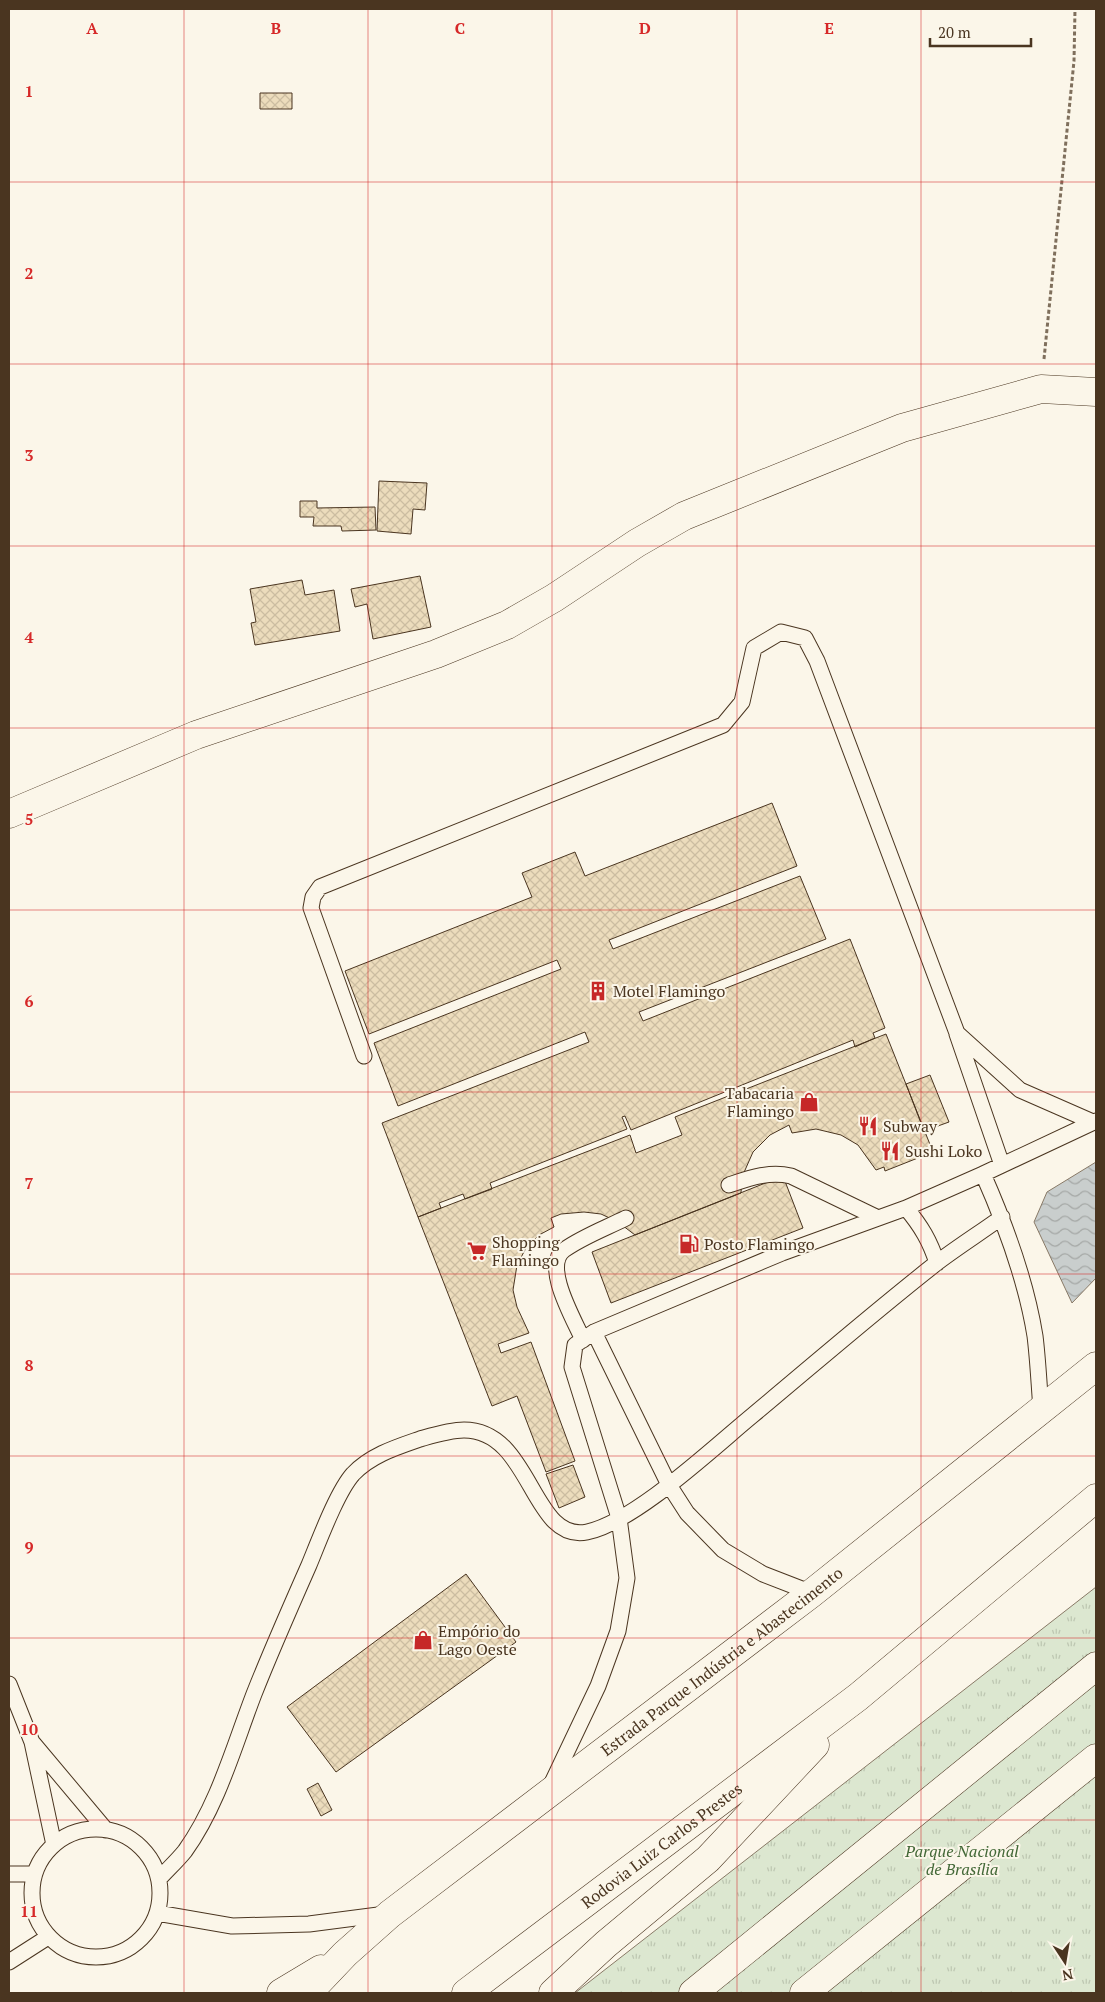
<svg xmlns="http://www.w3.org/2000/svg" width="1105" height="2002" font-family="'PT Serif',serif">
	<defs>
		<pattern id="park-tufts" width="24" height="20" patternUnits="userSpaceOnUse" patternTransform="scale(1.25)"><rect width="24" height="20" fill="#dce7d0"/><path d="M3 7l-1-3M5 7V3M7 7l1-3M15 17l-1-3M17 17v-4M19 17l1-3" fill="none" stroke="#bec7b2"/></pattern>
		<pattern id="water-waves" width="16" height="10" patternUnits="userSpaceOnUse" patternTransform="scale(1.25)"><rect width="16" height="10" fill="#c9cecd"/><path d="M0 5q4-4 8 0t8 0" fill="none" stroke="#a5a8a6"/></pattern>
		<pattern id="building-cross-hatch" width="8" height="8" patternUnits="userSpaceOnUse" patternTransform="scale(1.25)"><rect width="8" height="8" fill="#ecdcbc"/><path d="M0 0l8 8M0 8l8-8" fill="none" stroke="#ccbda1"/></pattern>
	</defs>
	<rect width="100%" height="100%" fill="#fbf6e9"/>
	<path fill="url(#park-tufts)" stroke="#887966" d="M1096,1587V1993H575Z"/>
	<path fill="url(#water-waves)" stroke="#887966" d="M1096,1162V1278L1072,1303L1034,1222L1047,1192Z"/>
	<path fill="url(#building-cross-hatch)" stroke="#4a3520" d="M260,93H292V109H260Z
		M379,481L427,483L425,510L413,509L411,534L377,531Z
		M300,501H317V508L375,507L376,530L342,531L341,526H313L314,517H300Z
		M420,576L431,627L373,639L367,604L355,607L351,589Z
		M302,580L305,595L334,590L340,631L255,645L251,623L256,622L250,589Z
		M772,803L797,866L609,940L613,949L800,876L826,939L639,1012L643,1021L850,939L885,1028L873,1033L875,1038L855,1047L853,1040L631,1130L625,1116L622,1117L627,1129L490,1183L492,1189L465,1199L463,1194L439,1203L441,1208L418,1217L382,1123L589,1042L585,1032L398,1106L374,1043L561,969L557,960L369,1034L345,971L532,897L522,873L575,852L585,876Z
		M886,1034L933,1152L885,1171L884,1167L876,1170L858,1145L841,1135L816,1129L792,1133L789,1125L770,1135L753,1152L742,1177L741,1193L635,1235L618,1222L601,1214L584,1212L561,1214L551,1218L554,1227L539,1235L526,1248L517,1265L513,1290L517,1307L529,1333L498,1344L501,1353L531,1342L575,1461L546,1472L517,1396L492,1406L418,1217L630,1135L636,1153L682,1135L675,1117Z
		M930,1075L949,1122L924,1131L906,1084Z
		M783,1176L803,1228L611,1303L592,1252Z
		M573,1465L585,1497L559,1508L546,1474Z
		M466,1574L516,1642L336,1772L287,1707Z
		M318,1783L332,1810L321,1816L307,1789Z"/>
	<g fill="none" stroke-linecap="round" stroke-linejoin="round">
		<defs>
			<path id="service" d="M957,1034L1002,1165
				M364,1056L311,908L313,897L320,887L723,725L742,702L754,648L781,632L805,638L817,661L957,1033L1020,1090L1093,1122
				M729,1185C750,1178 769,1171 791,1176L878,1218
				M906,1208C921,1226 930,1241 937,1263
				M594,1332L669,1485L687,1513L723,1550L763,1574L812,1593
				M583,1340C575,1321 542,1266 564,1250C582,1237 606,1228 626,1218
				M1041,1409C1039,1385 1038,1360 1035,1336C1026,1280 1006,1226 983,1174L1096,1121
				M9,1684L32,1742L54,1845
				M33,1743L106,1830
				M550,1787L598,1686L618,1631L627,1578L619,1518L572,1367L575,1345L594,1332L782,1253L906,1208L983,1174
				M32 1893a64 64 0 1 1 128 0a64 64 0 1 1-128 0Z
				M9,1874H34
				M159,1879C167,1870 177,1861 185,1851C218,1805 234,1746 254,1694C271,1651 290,1608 309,1565C319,1541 337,1492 353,1474C371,1455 397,1447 420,1439C434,1435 450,1430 464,1430C532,1430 531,1543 587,1532C635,1522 714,1447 753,1415C813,1365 873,1313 934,1265C956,1248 980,1233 1002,1217
				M157,1913L232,1926L309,1924L386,1914
				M9,1962L48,1937"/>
			<path id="minor" d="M9,814L196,735L436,654L507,625L554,598L637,543L684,516L902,428L1041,389L1096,392"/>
			<path id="primary" d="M693,1993L1096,1666
				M804,1993L1096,1758"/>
			<g id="trunk">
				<path d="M281,1993L321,1969"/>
				<path id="s1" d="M308,1993L345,1954L390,1914L812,1593L1096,1366"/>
				<path id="s2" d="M466,1993L858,1697L1096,1498"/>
				<path d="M553,1993L606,1944L708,1859L815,1745"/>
			</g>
		</defs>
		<use href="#service" stroke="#4a3520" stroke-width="17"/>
		<use href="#minor" stroke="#4a3520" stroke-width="29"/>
		<use href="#primary" stroke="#4a3520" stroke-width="29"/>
		<use href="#trunk" stroke="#4a3520" stroke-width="29"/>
		<path stroke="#7f6f5c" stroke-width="3" stroke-dasharray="4 2.5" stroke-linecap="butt" d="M1044,359L1074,61L1075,9"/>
		<use href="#service" stroke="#fbf6e9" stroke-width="15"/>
		<use href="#minor" stroke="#fbf6e9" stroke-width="28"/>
		<use href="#primary" stroke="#fbf6e9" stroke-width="28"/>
		<use href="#trunk" stroke="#fbf6e9" stroke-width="28"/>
	</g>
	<path fill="none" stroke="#d62828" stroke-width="1" stroke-opacity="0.55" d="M184,9V1993M368,9V1993M552,9V1993M737,9V1993M921,9V1993M9,182H1096M9,364H1096M9,546H1096M9,728H1096M9,910H1096M9,1092H1096M9,1274H1096M9,1456H1096M9,1638H1096M9,1820H1096"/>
	<defs>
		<symbol id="building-bare" viewBox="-9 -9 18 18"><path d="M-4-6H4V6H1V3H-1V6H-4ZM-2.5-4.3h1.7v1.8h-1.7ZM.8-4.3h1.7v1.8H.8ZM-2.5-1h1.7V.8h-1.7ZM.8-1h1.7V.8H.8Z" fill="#c62828" stroke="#fbf6e9" stroke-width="2.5" paint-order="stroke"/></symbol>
		<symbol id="shop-bare" viewBox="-9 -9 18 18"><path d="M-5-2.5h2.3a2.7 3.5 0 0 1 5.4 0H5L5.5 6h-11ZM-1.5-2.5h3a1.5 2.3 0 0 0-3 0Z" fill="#c62828" stroke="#fbf6e9" stroke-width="2.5" paint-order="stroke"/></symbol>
		<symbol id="restaurant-bare" viewBox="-9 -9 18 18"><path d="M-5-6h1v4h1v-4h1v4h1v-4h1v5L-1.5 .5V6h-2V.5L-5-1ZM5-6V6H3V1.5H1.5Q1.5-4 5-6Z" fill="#c62828" stroke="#fbf6e9" stroke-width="2.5" paint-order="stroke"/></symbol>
		<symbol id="fuel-bare" viewBox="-9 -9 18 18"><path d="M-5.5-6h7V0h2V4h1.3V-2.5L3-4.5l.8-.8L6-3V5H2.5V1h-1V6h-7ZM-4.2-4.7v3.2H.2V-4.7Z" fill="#c62828" stroke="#fbf6e9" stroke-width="2.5" paint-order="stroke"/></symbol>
		<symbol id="supermarket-bare" viewBox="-9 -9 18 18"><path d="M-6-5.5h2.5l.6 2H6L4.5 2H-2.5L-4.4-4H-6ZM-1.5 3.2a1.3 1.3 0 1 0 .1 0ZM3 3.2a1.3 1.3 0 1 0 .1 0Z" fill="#c62828" stroke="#fbf6e9" stroke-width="2.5" paint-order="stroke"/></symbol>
	</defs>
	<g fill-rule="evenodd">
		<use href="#building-bare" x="584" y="977" width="28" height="28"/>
		<use href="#shop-bare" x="795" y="1088" width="28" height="28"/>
		<use href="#restaurant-bare" x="854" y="1112" width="28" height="28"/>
		<use href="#restaurant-bare" x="876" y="1137" width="28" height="28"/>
		<use href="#fuel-bare" x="675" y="1230" width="28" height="28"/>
		<use href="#supermarket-bare" x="463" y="1237" width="28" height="28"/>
		<use href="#shop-bare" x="409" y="1626" width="28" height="28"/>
	</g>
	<g text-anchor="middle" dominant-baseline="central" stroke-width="4" stroke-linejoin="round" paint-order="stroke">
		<g font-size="16" fill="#4a3520" stroke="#fbf6e9" text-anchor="start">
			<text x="613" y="991">Motel Flamingo</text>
			<text x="794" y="1093" text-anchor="end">Tabacaria<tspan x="794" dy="18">Flamingo</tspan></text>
			<text x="883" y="1126">Subway</text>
			<text x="905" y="1151">Sushi Loko</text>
			<text x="492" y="1242">Shopping<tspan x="492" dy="18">Flamingo</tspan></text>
			<text x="704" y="1244">Posto Flamingo</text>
			<text x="438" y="1631">Empório do<tspan x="438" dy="18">Lago Oeste</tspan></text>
		</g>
		<g font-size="16" fill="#4a3520" stroke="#fbf6e9">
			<text stroke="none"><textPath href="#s1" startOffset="531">Estrada Parque Indústria e Abastecimento</textPath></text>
			<text stroke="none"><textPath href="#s2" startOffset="245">Rodovia Luiz Carlos Prestes</textPath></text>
		</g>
		<g font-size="16" font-style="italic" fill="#436837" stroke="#fbf6e9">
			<text x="962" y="1851">Parque Nacional<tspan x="962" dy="18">de Brasília</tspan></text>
		</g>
	</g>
	<g font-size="16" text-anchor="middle" font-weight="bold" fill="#d62828" stroke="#fbf6e9" stroke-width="4" stroke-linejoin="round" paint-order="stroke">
		<text x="92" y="34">A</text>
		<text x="276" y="34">B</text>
		<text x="460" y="34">C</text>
		<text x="645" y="34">D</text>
		<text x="829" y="34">E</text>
		<text x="29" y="97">1</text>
		<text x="29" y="279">2</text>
		<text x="29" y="461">3</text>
		<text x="29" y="643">4</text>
		<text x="29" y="825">5</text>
		<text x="29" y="1007">6</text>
		<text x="29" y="1189">7</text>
		<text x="29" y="1371">8</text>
		<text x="29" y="1553">9</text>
		<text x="29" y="1735">10</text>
		<text x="29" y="1917">11</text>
	</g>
	<rect width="1105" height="2002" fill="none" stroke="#4a3520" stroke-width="20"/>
	<g transform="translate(1065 1962) rotate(168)" stroke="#fbf6e9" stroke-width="4" paint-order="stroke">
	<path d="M0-4L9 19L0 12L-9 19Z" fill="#4a3520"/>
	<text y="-8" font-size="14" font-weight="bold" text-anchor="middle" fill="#4a3520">N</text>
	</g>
	<path d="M930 38v8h101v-8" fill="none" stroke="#4a3520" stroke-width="2.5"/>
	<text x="938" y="38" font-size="15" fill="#4a3520" stroke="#fbf6e9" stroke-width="4" paint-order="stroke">20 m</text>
</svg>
